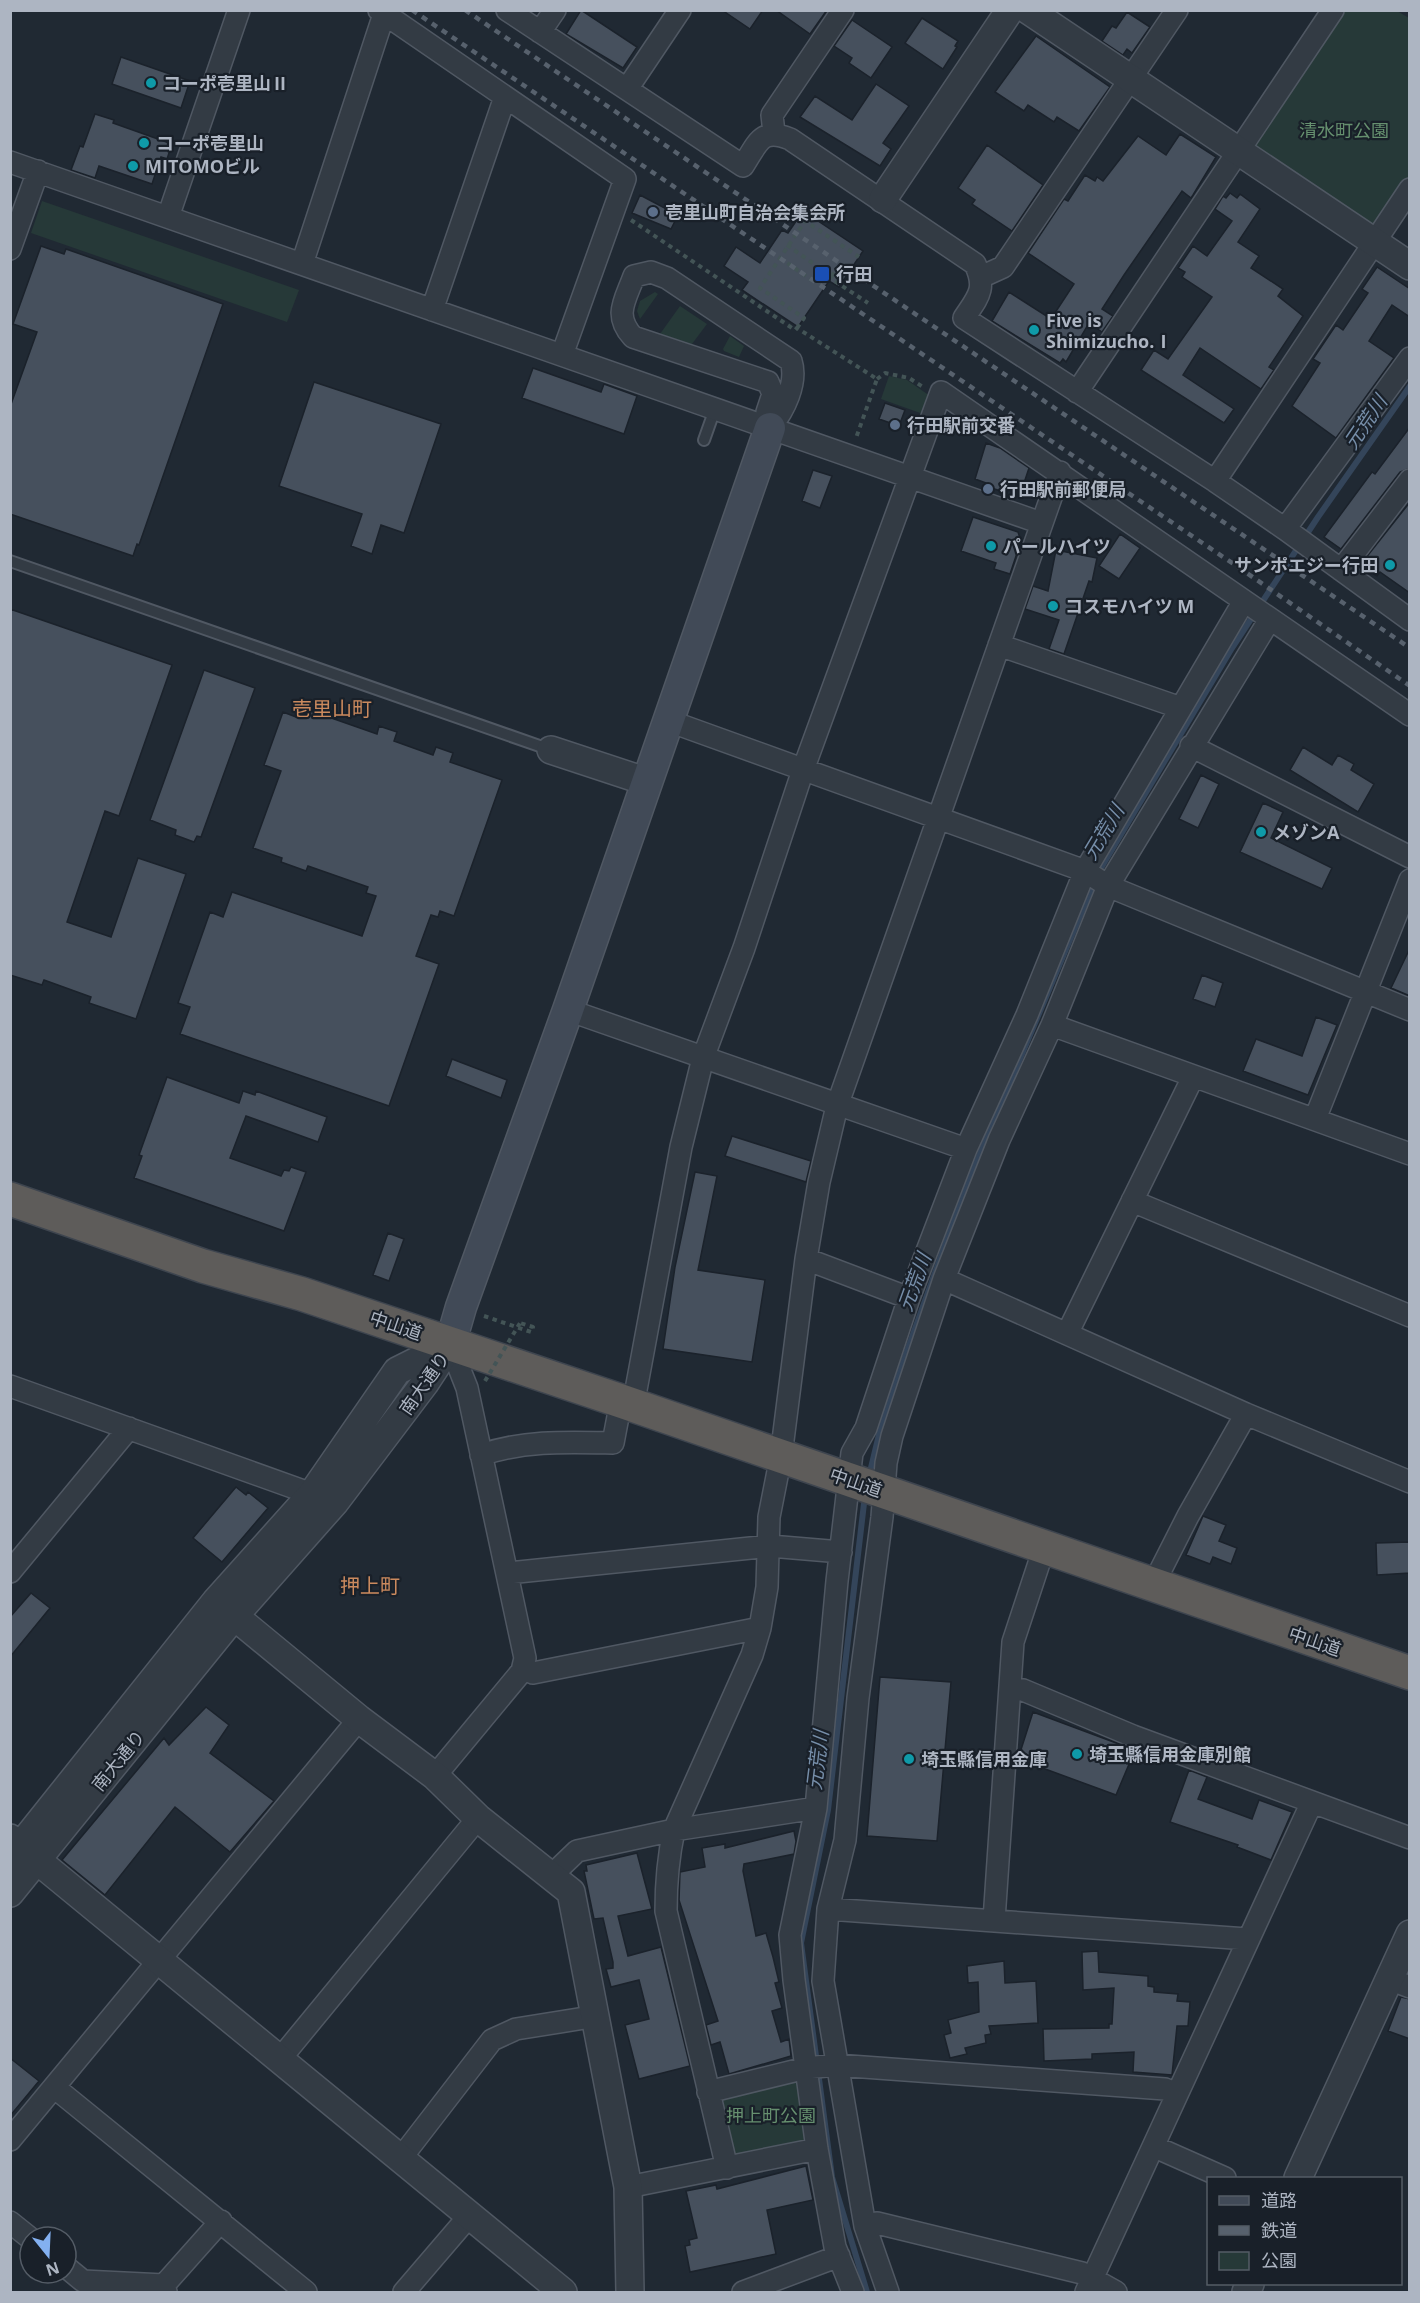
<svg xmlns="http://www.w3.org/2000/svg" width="1420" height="2303" font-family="'Open Sans','Noto Sans JP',sans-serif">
	<rect width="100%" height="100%" fill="#202933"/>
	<path fill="#263938" d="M1345,11H1397L1409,18V177L1372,231L1252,148Z
		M42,201L299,290L287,322L31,233Z
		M655,292L658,294L640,319L637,311L640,301Z
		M680,306L707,324L692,344L660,334Z
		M730,336L744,346L739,357L724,351L723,349Z
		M889,376L907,380L930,396L923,414L881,399Z
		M799,2078L807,2134L803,2141L731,2156L717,2098Z"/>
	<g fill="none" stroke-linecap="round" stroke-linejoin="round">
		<path stroke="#34455a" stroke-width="6" d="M869,1476L883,1418L964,1192L1098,873L1232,648L1318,517L1410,386
			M865,1495L828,1810L801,1943L832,2177L867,2292"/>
	</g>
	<path fill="#46505d" stroke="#1b222b" stroke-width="1.5" d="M581,10L637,47L623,68L566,34Z
		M722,10H763L750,29Z
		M776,10H827L810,34Z
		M1127,12L1150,27L1132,53L1127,49L1123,55L1102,41L1112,26L1116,28Z
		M922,18L958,41L955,46L957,47L943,69L905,43Z
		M852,20L892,47L871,78L849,63L852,58L834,46Z
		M1036,36L1110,87L1079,131L1057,117L1054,122L1028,105L1024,111L995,92Z
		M121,57L190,81L181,108L112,84Z
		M876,84L909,106L883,143L891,149L880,166L800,117L815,96L852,120Z
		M95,114L114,120L113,123L172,144L167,159L161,157L152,184L99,166L95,178L71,170L80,146L83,147Z
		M1180,134L1216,157L1193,195L1191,198L1182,191L1124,275L1102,309L1113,316L1102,332L1089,323L1066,362L1063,359L1060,363L992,321L1009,292L1051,319L1074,284L1028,253L1064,199L1068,201L1085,175L1095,181L1097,177L1103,181L1138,136L1166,155Z
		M987,145L1043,185L1012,231L972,204L975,200L958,188Z
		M1230,193L1237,198L1240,194L1260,209L1238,242L1259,256L1251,268L1283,289L1278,296L1303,316L1269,367L1274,370L1261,389L1200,348L1183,375L1234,409L1224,423L1141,370L1154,350L1168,359L1212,297L1182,277L1185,272L1178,268L1193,246L1207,256L1232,221L1215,209L1223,196L1226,198Z
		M640,195L678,215L671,229L632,213Z
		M803,211L863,251L839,287L829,281L798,327L742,290L748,282L724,266L736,247L760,263L782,230L788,233Z
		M41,246L64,254L66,249L223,304L139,545L137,544L133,556L10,514V407L37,332L13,324Z
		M1377,267L1410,289V317L1392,305L1369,341L1394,358L1336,438L1292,406L1320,363L1313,359L1336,325L1343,330L1368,293L1362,289Z
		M533,368L601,392L604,384L637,396L624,434L522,398Z
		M314,382L441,424L404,533L381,525L372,554L351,546L362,514L279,486Z
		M885,403L905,410L899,426L879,419Z
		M1410,427V468L1400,472L1341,549L1324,537L1372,472L1375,474Z
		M986,443L1000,448L1029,468L1022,489L1010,485L1007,493L985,486L986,483L975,479Z
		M813,470L832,476L820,508L802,501Z
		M1410,502V593L1380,572L1377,576L1361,564Z
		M973,517L1018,532L1021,541L1010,574L994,569L996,563L961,551Z
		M1120,534L1140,548L1119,579L1099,566Z
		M1056,550L1097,558L1092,582L1089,581L1064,654L1049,649L1059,620L1025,609L1033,586L1048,591Z
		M10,609L172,665L119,816L105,811L67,922L111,937L138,858L186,874L136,1019L89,1003L91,997L44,980L42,985L10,975Z
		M204,670L255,688L201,837L197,836L194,842L175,835L176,830L150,820Z
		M300,707L377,734L379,726L397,732L394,741L433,755L436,747L453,753L450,762L502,780L454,916L440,911L438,917L431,915L416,956L439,964L389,1106L180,1034L190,1007L178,1003L210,912L223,917L232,892L362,936L376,896L366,893L368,887L308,866L306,871L281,862L282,858L253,848L281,771L264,765L283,712L296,717Z
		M1303,747L1332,765L1338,755L1354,764L1351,770L1374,784L1358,812L1290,770Z
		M1201,775L1219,784L1198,828L1179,819Z
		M1263,803L1283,812L1271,838L1332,868L1322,889L1240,852Z
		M1410,948V996L1391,988Z
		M1202,975L1223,983L1215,1007L1193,999Z
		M1316,1017L1337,1025L1308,1095L1243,1071L1256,1039L1302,1056Z
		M452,1059L507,1080L501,1098L446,1076Z
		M167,1077L239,1103L243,1091L255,1095L256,1091L327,1117L318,1142L246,1116L230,1158L281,1176L284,1170L289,1171L291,1167L306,1172L284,1231L134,1178L142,1156L139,1155Z
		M732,1136L811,1161L806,1182L725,1156Z
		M695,1172L717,1176L698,1270L765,1280L752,1362L663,1349L675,1267Z
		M388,1233L404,1239L389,1281L373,1275Z
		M236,1487L246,1495L248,1492L268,1508L222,1562L193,1538Z
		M1203,1516L1226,1525L1219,1541L1237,1548L1231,1564L1213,1557L1210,1564L1186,1555Z
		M1410,1542V1573L1377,1575L1376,1543Z
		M31,1593L50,1608L10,1657V1617Z
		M880,1677L951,1682L937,1841L867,1836Z
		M206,1707L229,1725L210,1753L274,1801L230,1852L175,1807L105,1895L62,1860L164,1738L169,1745Z
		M1033,1712L1135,1750L1116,1795L1018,1759Z
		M1189,1770L1207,1777L1198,1799L1252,1819L1259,1800L1292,1812L1271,1860L1237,1847L1238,1845L1170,1822Z
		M794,1831L796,1841L794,1854L744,1864L743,1871L756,1936L766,1933L773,1957L779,1982L775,1983L782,2008L772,2011L781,2042L789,2039L791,2056L729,2074L720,2042L711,2045L706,2025L718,2021L679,1900L680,1872L705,1867L702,1848L725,1844V1848Z
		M637,1853L652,1909L618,1916L628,1956L661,1947L690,2066L639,2079L625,2025L649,2019L639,1980L611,1987L606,1969L613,1968V1962L603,1918L594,1919L584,1871H587L586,1865Z
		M1098,1951L1099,1972L1148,1976V1986L1154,1987V1992L1178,1994L1177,2001L1190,2002L1188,2026H1177L1172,2075L1133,2072L1134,2052L1092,2054V2059L1044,2061L1043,2029L1109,2028V2024H1112L1114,1988L1083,1990L1082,1952Z
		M1004,1961L1005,1983L1036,1981L1038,2023L989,2026L991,2034L985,2035L986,2043L965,2048L967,2054L950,2058L944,2035L951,2033L948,2020L979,2012L978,1982L968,1983L967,1966Z
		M1401,1997L1410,1999V2039L1388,2031Z
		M10,2058L39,2081L10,2116Z
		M806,2166L813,2200L767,2210L776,2254L690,2272L685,2246L690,2245L689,2240L697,2238L686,2191L716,2185L717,2189Z"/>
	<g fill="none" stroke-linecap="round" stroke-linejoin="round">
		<defs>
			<path id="service" d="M704,440L715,409
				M10,561L551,750"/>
			<path id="minor" d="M379,10L625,179L562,355
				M507,10L743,166C758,143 761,127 790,139L975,264C987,289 978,297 964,318L1215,481L1285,529L1410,358
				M540,32L555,10
				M627,89L680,10
				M774,133L772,115L843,10
				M10,162L1041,523
				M168,217L239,10
				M10,249L38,171
				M302,264L384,14
				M651,272L667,278L791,361C798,383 784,410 770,428L767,412L773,394L768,382L633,337C613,315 625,301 634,276Z
				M981,277L1003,267L1177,10
				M432,310L505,97
				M1077,392L1333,10
				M1215,481L1410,189
				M1285,529L1410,620
				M1341,570L1410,480
				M999,645L1181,708
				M669,721L1085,871L1108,886L1410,1010
				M1191,746L1410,857
				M568,1010L966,1149
				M1052,1025L1410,1154
				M1315,1119L1410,880
				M1132,1201L1410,1316
				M806,1259L909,1298
				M944,1279L1246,1414L1410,1482
				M1067,1334L1193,1077
				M10,1386L323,1498
				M633,1406L681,1147L703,1058L744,948L803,770L941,392L1410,715
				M481,1455C524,1440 568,1442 613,1443L621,1401
				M10,1572L129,1428
				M508,1573L770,1546L841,1552
				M1153,1585L1188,1516L1246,1414
				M524,1668L533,1673L760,1628
				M1011,1689L1023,1690L1133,1736L1410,1838
				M435,1776L522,1671L525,1658L467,1388L450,1345
				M816,1808L790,1935L794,1980L817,2149L835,2247L853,2292
				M552,1875L577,1851L674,1830L816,1808L837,1581L852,1453L866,1428L909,1298L966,1149L1027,1015L1085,871L1244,601
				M828,1909L1247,1939
				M994,1920L1013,1642L1044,1548
				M1389,1979L1410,1987
				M280,2059L478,1818
				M54,2087L306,2292
				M708,2092L806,2068L836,2065L1165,2089L1177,2094
				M10,2140L359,1719
				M1155,2147L1225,2178
				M401,2158L492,2040L516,2029L597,2016
				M727,2168L666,1911C666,1883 668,1858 674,1830L752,1655L760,1628L767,1587L769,1517L781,1456L806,1259L819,1182L837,1106L1060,472
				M628,2187L817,2149
				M10,2222L30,2238
				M865,2226L877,2223L1082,2273L1116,2292
				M66,2267L83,2281L164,2285
				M166,2292L164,2285L221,2221
				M404,2292L470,2215
				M743,2292L839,2256
				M888,2292L865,2226L823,1981L828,1909L845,1840L858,1698L882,1517L886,1463L892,1436L944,1279L999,1140L1052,1025L1108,886L1270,619
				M1086,2292L1312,1802"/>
			<path id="tertiary" d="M1028,10L1410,266
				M883,199L1010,10
				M551,750L645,781
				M216,1601L359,1719L435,1776L478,1818L571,1892L628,2187L630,2292
				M10,1838L563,2292
				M10,1859L216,1601L312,1494L397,1371L449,1345
				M10,1893L235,1615L335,1502L425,1383L450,1345
				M1298,2178L1410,1934
				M1246,2292L1250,2284"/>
			<path id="secondary" d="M450,1345L461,1307L568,1010L770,428"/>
			<path id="trunk" d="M10,1199L203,1266L302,1294L621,1401L1410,1673"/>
		</defs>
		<use href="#service" stroke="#505863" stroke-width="14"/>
		<use href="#minor" stroke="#505863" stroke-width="24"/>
		<use href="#tertiary" stroke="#505863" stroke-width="30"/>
		<use href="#secondary" stroke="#505863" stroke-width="33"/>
		<use href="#trunk" stroke="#3e454f" stroke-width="36"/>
		<path stroke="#435456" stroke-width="4" stroke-dasharray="4.5 4.5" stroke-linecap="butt" d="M631,220L795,330L797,328L877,379L856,438
			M780,258L816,283L824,271L784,243
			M824,271L832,276L830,278L868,303
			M832,276L833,274L840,278
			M797,328L804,318L760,288L805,221L859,257
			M877,379L885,373L909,378L923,387
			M484,1316L531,1332L533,1327L520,1323"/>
		<use href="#service" stroke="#333b44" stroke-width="10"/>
		<use href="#minor" stroke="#333b44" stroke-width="21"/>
		<use href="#tertiary" stroke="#333b44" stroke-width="27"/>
		<use href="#secondary" stroke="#414a57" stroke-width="30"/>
		<use href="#trunk" stroke="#5e5c5a" stroke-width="33"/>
		<path stroke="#57616d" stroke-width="4.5" stroke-dasharray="6 6" stroke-linecap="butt" d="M412,10L1241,569L1410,686
			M465,10L1410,648"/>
		<path stroke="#435456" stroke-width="4" stroke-dasharray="4.5 4.5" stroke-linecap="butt" d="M485,1381L520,1323"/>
	</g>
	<g fill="#0f9aa8" stroke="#192029" stroke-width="2">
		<circle cx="151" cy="83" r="6"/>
		<circle cx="144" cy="143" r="6"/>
		<circle cx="133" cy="166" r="6"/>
		<circle cx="1034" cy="330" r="6"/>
		<circle cx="991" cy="546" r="6"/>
		<circle cx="1390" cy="565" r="6"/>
		<circle cx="1053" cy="606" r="6"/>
		<circle cx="1261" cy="832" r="6"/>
		<circle cx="1077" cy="1754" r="6"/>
		<circle cx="909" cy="1759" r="6"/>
	</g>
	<g fill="#5c6f8a" stroke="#192029" stroke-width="2">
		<circle cx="653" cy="212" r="6"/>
		<circle cx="895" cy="425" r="6"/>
		<circle cx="988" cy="489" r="6"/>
	</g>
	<rect fill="#1a4fb4" stroke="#192029" stroke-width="2" x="814" y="266" width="16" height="16" rx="3"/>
	<g text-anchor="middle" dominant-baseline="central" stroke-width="4.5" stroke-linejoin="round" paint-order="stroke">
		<g font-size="18" font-weight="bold" fill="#adb5c2" stroke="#192029" text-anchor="start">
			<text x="163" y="83">コーポ壱里山Ⅱ</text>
			<text x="156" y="143">コーポ壱里山</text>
			<text x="145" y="166">MITOMOビル</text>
			<text x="665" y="212">壱里山町自治会集会所</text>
			<text x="836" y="274">行田</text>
			<text x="1046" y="320">Five is<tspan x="1046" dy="21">Shimizucho.Ⅰ</tspan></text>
			<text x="907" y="425">行田駅前交番</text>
			<text x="1000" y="489">行田駅前郵便局</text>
			<text x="1003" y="546">パールハイツ</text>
			<text x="1378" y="565" text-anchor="end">サンポエジー行田</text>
			<text x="1065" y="606">コスモハイツ M</text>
			<text x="1273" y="832">メゾンA</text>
			<text x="1089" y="1754">埼玉縣信用金庫別館</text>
			<text x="921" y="1759">埼玉縣信用金庫</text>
		</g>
		<g font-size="18" fill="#66906f" stroke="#192029">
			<text x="1344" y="130">清水町公園</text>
			<text x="771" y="2115">押上町公園</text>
		</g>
		<g font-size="18" fill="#adb5c2" stroke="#192029">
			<text transform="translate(396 1325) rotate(19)">中山道</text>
			<text transform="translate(424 1383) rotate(-55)">南大通り</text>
			<text transform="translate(856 1482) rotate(19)">中山道</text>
			<text transform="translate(1315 1641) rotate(19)">中山道</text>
			<text transform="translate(118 1760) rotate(-51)">南大通り</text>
		</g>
		<g font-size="20" font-style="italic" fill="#768ea9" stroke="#192029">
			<text transform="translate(1365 422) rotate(-56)">元荒川</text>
			<text transform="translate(1103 832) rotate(-59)">元荒川</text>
			<text transform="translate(914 1282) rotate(-70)">元荒川</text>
			<text transform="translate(817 1760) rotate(-83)">元荒川</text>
		</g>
		<g font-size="20" fill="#cb8a5e" stroke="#192029">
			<text x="332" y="708">壱里山町</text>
			<text x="370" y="1585">押上町</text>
		</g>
	</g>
	<rect width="1420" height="2303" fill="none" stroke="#adb5c2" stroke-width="24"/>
	<rect x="1207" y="2177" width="195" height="108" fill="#192029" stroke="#545c66" stroke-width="1.5"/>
	<rect x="1219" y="2196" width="30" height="9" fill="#414a57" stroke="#545c66" stroke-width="1.5"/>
	<text x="1261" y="2207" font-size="18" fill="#adb5c2">道路</text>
	<rect x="1219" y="2226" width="30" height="9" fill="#57616d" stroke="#545c66" stroke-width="1.5"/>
	<text x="1261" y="2237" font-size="18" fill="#adb5c2">鉄道</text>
	<rect x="1219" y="2252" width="30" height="18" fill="#263938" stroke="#545c66" stroke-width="1.5"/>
	<text x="1261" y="2267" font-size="18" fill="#adb5c2">公園</text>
	<g transform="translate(48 2255) rotate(162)"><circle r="28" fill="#192029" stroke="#545c66" stroke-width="1.5"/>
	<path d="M0-4.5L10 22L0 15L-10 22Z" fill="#83b0f0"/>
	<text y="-9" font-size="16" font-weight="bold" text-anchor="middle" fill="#adb5c2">N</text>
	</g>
</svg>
